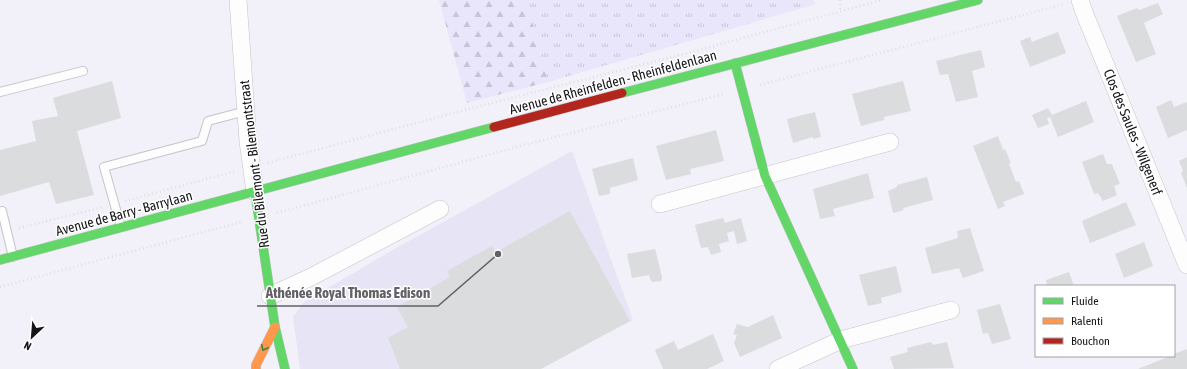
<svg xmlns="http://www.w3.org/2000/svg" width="1187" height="369" font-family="'Asap Condensed',sans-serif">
	<defs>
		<pattern id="grass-tufts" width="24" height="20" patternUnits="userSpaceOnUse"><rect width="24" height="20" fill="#e9e5fb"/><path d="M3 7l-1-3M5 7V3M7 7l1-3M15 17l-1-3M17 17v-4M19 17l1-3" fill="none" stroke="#c7c4d7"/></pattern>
		<pattern id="forest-firs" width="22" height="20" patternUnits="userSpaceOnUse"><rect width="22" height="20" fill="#e9e5fb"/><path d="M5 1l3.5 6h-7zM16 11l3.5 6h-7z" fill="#c7c4d7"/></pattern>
	</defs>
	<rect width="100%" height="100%" fill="#f2f0f8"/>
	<path fill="#e7e5f5" d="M572,151L633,320L536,369H300L293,317L304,302L396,248Z"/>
	<path fill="url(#grass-tufts)" d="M524,0H813L816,4L548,82Z"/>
	<path fill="url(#forest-firs)" d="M439,0H526L548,82L467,103Z"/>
	<path fill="#dadcde" d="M1158,3L1163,14L1144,23L1156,54L1136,62L1117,16L1137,8L1139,10Z
		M1058,32L1066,53L1030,67L1020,41L1030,37L1032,42Z
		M981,50L985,67L972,71L978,97L956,102L948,74L940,75L936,61Z
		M112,81L121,118L77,131L94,195L56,204L49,182L0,196V150L36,141L32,121L58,116L53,98Z
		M903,81L911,111L884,117V120L861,126L852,94Z
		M1171,100L1174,107L1187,102V130L1168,138L1156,107Z
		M1086,101L1094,122L1058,137L1050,117L1047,118L1049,124L1038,128L1032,115L1048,108L1052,115Z
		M815,112L821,137L813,139V137L793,143L787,119Z
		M716,130L724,161L690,169L691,174L666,180L656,146Z
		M998,136L1003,150L1005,149L1011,163L1009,164L1016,182L1019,181L1024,194L1003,202L1005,206L998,209L973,146Z
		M1103,154L1107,164H1112L1120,184L1114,186L1117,195L1103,201L1098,193L1094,194L1082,162Z
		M1187,157V188L1181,173L1183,171L1179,161Z
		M633,158L638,180L610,188V194L599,196L592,169Z
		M868,173L874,198L833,209L835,216L820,219L813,189Z
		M927,177L933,200L903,208L904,210L893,213L888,191L897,187V185Z
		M1126,202L1136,225L1090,243L1082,221Z
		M570,211L630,321L541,369H400L388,338L408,327L397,307L450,277L447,271L492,246L496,252Z
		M723,218L725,223L741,218L747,241L737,244L734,231L727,233L729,241L719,244L721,252L711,255L708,247L701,248L695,225Z
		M970,228L984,271L963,278L959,268L932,274L925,248L958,238L957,231Z
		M1144,242L1153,266L1124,278L1115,254Z
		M655,249L662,277L661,281L653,282L651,281L649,275L632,278L627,254Z
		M896,266L902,292L881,298L882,303L868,306L859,275Z
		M1069,272L1074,286H1047L1046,280Z
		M1000,304L1011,339L992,344L988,333L983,334L977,310Z
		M773,315L782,338L740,357L734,343L737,335L733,334L737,324L748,327Z
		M713,334L724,361L707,369H663L655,350L674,341L678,350Z
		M931,342L933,345L947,342L954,368L894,369L890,357L908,352L907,348Z
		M1187,349V369H1138L1170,356H1174V354Z"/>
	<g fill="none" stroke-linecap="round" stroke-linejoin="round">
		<defs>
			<path id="lane" d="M0,92L83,71
				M2,211L13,257
				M121,227L104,167L202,141L208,121L246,111"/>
			<path id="street" d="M238,0L248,141L255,192
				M1080,0L1084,12L1187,265
				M660,204L890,142
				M270,296L311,277L440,209
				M778,369L841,340L951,310"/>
			<path id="fast" d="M735,63L765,176L853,369
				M622,93L978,0
				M255,192L275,327L285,369
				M0,260L494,127"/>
			<path id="slow" d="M256,369V365L275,327"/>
			<path id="jam" d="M494,127L622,93"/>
		</defs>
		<use href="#lane" stroke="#c5c4ca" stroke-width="10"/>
		<use href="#street" stroke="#c5c4ca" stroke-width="18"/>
		<use href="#fast" stroke="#c5c4ca" stroke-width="10"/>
		<use href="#slow" stroke="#c5c4ca" stroke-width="10"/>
		<use href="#jam" stroke="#c5c4ca" stroke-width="10"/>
		<path stroke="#dfdfe1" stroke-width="2.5" stroke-dasharray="1 3" stroke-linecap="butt" d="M840,0L841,11
			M760,85L1064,4
			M268,163L457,112L699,50L882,0
			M125,201L236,171
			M277,213L524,145L724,94
			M19,228L103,207
			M0,287L241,222"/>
		<use href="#lane" stroke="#fdfdfe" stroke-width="8"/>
		<use href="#street" stroke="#fdfdfe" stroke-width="17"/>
		<use href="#fast" stroke="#63d668" stroke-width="9"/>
		<use href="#slow" stroke="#ff974d" stroke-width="9"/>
		<use href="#jam" stroke="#b3261e" stroke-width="9"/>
	</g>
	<defs><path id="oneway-chevron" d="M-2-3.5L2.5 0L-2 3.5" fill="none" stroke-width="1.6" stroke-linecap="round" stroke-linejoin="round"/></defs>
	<use stroke="#407f44" href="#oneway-chevron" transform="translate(264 348) rotate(116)"/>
	<g text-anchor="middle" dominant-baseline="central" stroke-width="3" stroke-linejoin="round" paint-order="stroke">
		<g font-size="14" fill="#151419" stroke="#fff">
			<text transform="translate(613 82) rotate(-15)">Avenue de Rheinfelden - Rheinfeldenlaan</text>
			<text transform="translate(1133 132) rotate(68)">Clos des Saules - Wilgenerf</text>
			<text transform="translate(254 164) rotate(-97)">Rue du Bilemont - Bilemontstraat</text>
			<text transform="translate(124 213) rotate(-15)">Avenue de Barry - Barrylaan</text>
		</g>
	</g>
	<path fill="none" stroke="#626167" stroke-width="1.5" d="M498 254L438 306H257"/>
	<circle fill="#626167" stroke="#fff" stroke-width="1.5" cx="498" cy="254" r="4"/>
	<g font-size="15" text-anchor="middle" font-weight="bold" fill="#626167" stroke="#fff" stroke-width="3" stroke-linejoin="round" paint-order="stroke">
		<text x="348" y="298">Athénée Royal Thomas Edison</text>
	</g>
	<rect x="1035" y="285" width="140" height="72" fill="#ffffff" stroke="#a1a1a3"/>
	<rect x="1043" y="298" width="20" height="6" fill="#63d668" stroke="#a1a1a3"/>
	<text x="1071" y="305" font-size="12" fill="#151419">Fluide</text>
	<rect x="1043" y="318" width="20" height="6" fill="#ff974d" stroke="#a1a1a3"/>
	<text x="1071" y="325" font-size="12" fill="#151419">Ralenti</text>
	<rect x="1043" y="338" width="20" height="6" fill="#b3261e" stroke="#a1a1a3"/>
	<text x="1071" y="345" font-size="12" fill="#151419">Bouchon</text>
	<g transform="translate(32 337) rotate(206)" stroke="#ffffff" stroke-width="3" paint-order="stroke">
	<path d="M0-3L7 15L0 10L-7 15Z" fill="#151419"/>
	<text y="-6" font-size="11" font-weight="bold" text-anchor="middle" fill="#151419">N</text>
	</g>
</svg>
